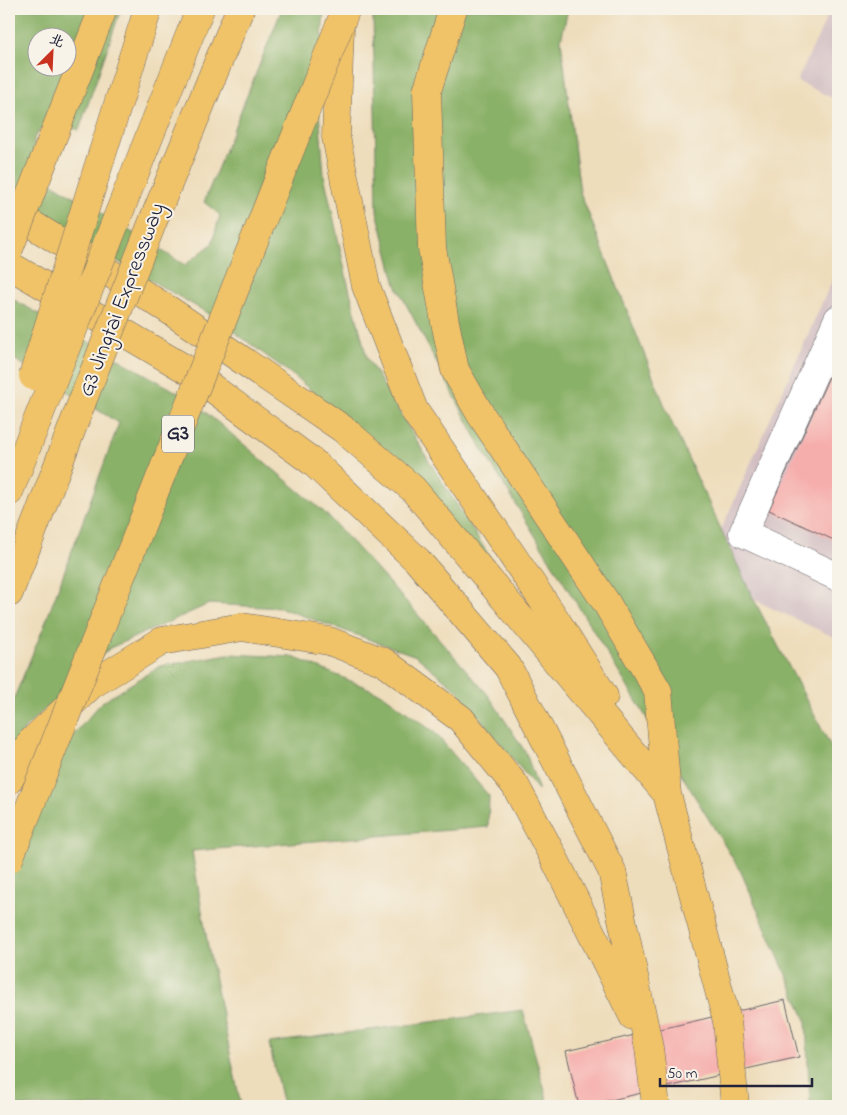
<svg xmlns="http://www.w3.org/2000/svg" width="847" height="1115" font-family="'Indie Flower','LXGW WenKai TC',sans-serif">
	<rect width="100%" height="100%" fill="#f7f3e8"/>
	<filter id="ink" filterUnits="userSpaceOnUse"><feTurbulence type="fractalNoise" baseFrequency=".02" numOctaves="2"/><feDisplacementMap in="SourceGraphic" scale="10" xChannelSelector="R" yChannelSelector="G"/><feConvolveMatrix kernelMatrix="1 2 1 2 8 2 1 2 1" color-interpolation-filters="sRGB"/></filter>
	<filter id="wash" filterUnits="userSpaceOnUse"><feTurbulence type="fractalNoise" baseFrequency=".0096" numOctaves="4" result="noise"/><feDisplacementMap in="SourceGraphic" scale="20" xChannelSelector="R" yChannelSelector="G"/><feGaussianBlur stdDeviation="1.12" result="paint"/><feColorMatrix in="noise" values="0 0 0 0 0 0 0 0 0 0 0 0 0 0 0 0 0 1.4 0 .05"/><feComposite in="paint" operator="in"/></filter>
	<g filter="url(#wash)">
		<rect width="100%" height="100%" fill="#edb"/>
		<path fill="#d2bec2" d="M831,9H838V101L797,81Z
			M838,267V639L701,575Z"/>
		<path fill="#8ab168" stroke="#566a52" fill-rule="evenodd" d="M9,9H121L79,130L47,121L34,138V172L185,265L212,244L220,215L204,202L282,9H324L318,98L324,175L348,284L367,358L429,461L513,593L386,454L294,376L211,315L20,205L9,197ZM38,38H68V68H38Z
			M375,9H568L561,40L580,192L670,419L751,594L838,760V1106H810L806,1020L741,872L482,449L396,285L377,211L373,14Z
			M9,297L191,400L324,512L412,608L489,696L526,753L539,791L457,690L416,656L281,608L209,604L110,648L25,728L9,755V710L45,624L119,423L9,356Z
			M228,654L293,657L382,694L435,733L489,796L488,827L192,851L208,946L241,1106H9V829L43,770L102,702L160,666Z
			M523,1010L549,1106H283L269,1043Z"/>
		<g id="blocks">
			<path fill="#f6aeac" d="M838,357V542L769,510Z
				M785,1000L799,1057L585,1106H579L566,1051Z"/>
		</g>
	</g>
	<g filter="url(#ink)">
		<use href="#blocks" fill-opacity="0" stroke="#696368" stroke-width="1"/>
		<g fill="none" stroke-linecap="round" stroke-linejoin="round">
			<defs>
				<path id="minor" d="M838,319L743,533L838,577"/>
				<path id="highway" d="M453,9L427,91L432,248L445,322L455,370L481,415L607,604L658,691L667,794L727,1021L735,1106
					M340,29L336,137L366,286L414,410L554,617L604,696
					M94,180L148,9
					M127,193L200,9
					M9,210L169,310L343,429L413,489L667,794
					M155,216L240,9
					M9,265L189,371L314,463L417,560L508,667L612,871L649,1048L656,1106
					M9,492L52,383
					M9,593L82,402
					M9,780L30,743L91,685L162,641L242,627L329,641L384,662L461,719L515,785L554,858L633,1016"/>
			</defs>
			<use href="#minor" stroke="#696368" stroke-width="29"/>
			<use href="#highway" stroke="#696368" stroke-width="29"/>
			<use href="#minor" stroke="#fff" stroke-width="28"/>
			<use href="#highway" stroke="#f0c369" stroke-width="28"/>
			<defs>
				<path id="highway-bridge" d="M9,249L103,9
					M33,376L94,180
					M52,383L127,193
					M82,402L155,216
					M9,859L346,9"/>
			</defs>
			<use href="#highway-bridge" stroke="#696368" stroke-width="29" stroke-linecap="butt"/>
			<use href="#highway-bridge" stroke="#f0c369" stroke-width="28"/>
		</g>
	</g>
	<g text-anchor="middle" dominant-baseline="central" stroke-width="4" stroke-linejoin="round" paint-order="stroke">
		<rect fill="#f7f3e8" stroke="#62616f" stroke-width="1" x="162" y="415.5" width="32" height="37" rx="4"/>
		<g font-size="21" font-weight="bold" fill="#22223b">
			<text x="178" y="434">G3</text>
		</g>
		<g font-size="22" fill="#22223b" stroke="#f7f3e8">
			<text transform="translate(123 300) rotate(-69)">G3 Jingtai Expressway</text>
		</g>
	</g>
	<rect width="847" height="1115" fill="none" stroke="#f7f3e8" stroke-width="30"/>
	<g transform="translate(52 52) rotate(24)"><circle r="24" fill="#f7f3e8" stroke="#a29fa3"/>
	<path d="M0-4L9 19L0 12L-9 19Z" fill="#c8321e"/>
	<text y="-8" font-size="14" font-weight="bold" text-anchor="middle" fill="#22223b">北</text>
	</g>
	<path d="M660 1078v8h152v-8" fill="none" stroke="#22223b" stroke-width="2.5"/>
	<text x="667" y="1078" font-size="15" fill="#22223b" stroke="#f7f3e8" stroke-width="4" paint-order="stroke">50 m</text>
</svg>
